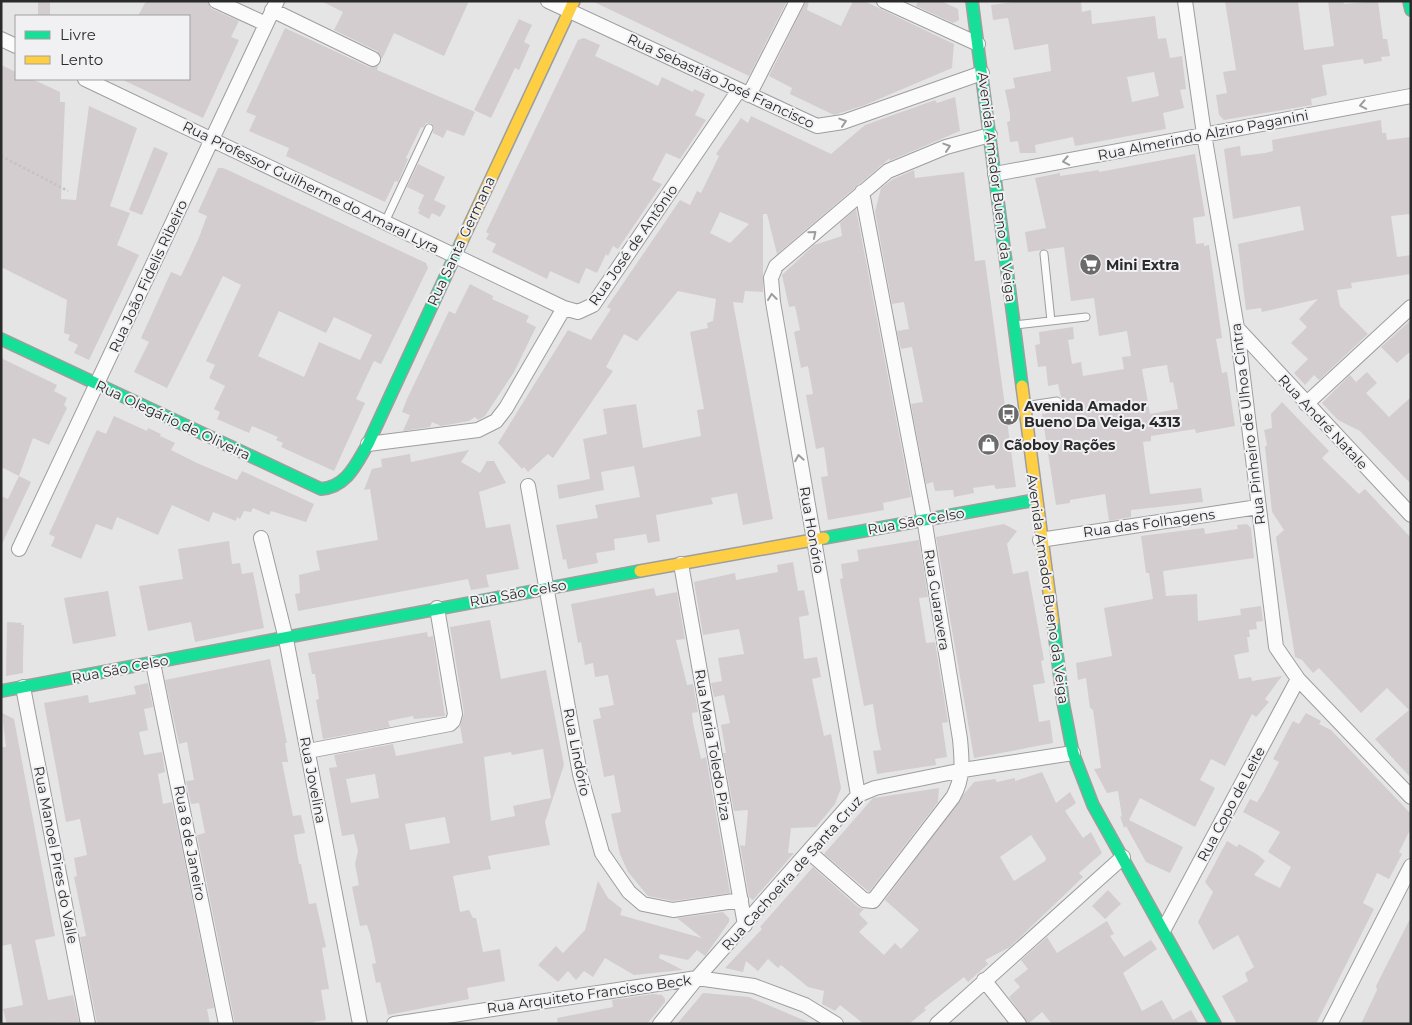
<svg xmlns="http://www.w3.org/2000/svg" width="1412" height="1025" font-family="Montserrat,sans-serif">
	<rect width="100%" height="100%" fill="#e5e5e5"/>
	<path fill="#d3cdd0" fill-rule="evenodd" d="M38,1H50V16H38Z
		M146,1H207L212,9L239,21L231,37L239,40L203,118L121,79H189V16H138Z
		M321,1H469L444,56L394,33L382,59L377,51L334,30L343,12Z
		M592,1H787L749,76Z
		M806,1H809L807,10L841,26L853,1H864L954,44L952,68L865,105L834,115L790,94L792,88L769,76Z
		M918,1H941L958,9L959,20L953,23L916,6Z
		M1019,1H1081L1082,12L1091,10L1092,24L1155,16L1158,39L1166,38L1170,58L1182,56L1186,89L1180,90L1184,108L1163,113L1166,129L1075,146L1073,137L1035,145L1036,153H1020L1018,141L1010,142L1007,122L1010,121V114L1005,90L1015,88L1013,78L1051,71L1048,44L1014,50L1008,18L993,20L991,5ZM1154,72L1159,96L1132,102L1127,77Z
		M1225,1H1298L1304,50L1334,46L1328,1H1343L1344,4L1378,1L1383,39H1387L1390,56L1381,57L1382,61L1364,64L1363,59L1322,65L1327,95L1311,99L1312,105L1224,120L1219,115L1216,95L1227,93L1223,72L1236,70Z
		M519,19L532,25L524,42L530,45L519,70L515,68L491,118L474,110Z
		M285,28L369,67L378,66L377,70L475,112L464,136L447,130L443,138L433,133L434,127L431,123H426L423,128L421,127L406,158L408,159L398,182L395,181L385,202L286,156L289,148L249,131L256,116L246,112Z
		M584,38L600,45L595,56L638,76L658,86L662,77L693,92L694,89L705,94L695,115L706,120L680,159L666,153L652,180L662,184L618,249L613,246L608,256L606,254L597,273L586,268L579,284L550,271L547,279L492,252L496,244L486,239L489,234L486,232L578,40Z
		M1,65L16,72V79H32L60,92V102H65L61,199L76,200L89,106L137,128L110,206L130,213L117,245L139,255L89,360L74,353L78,345L68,340L70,335L64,333L67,300L1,267Z
		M955,97L960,131L889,161L890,158L777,254L767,214H763V292L745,291L743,303L733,302L773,519L743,525L737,493L711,498L713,504L656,515L660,541L648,543L646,534L614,539L615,550L596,553L598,563L568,569L566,559L563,560L556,525L598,518L595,505L640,497L634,466L601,472L604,490L559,499L557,485L590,479L583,439L607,434L603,409L636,404L643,448L701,436L697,410L704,409L690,332L708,328L707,323L713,321L716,299L678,291L637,341L624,334L606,367L613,371L553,458L548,454L528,472L524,467L522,469L498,443L568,330L591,340L611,309L607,307L680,200L690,205L697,191L701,193L719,156L716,154L741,118L748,123L751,116L831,154L865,125L935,100L937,103ZM720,212L749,224L730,243L710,233Z
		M1381,120L1382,133H1386L1387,140L1411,137V214L1391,216L1397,257L1411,255V274L1351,283L1352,288L1337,290L1340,306L1368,334L1319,380L1314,375L1305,385L1294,373L1308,359L1291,343L1307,327L1299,319L1318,299L1262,312L1261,308L1246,310L1238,244L1304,230L1300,206L1233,219L1224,149L1240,146L1241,156L1265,153L1273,151L1272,140Z
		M154,147L168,153L142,215L129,210Z
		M1195,154L1205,216L1193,218L1196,244L1204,243V246L1209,245L1222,338L1216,339L1222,373L1227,372L1235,426L1196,433L1195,429L1151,436V441L1143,442L1150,494L1201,488L1203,502L1131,510V517L1109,521L1105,494L1070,500V503L1056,505L1042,414L1062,411V401L1058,384L1048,386L1046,366L1038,367L1035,345L1040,344L1039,332L1073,327L1074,339L1068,340L1072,364L1081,362L1083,376L1124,369L1122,357L1131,356L1127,331L1099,336L1094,298L1071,301L1064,247L1028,252L1025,232L1046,228L1035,178L1060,173V176L1099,170V172ZM1167,365L1170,383L1173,382L1178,409L1150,414L1142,369Z
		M418,164L445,177L434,200L446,206L440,217L432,213L429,219L418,213L420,210L418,209L424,195L407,187Z
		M218,168H223L230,171L426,263L428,268L381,364L374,361L356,399L365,403L334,471L281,447L283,443L276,440L278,437L252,426L249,433L217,419L220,412L214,409L225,386L209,378L215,365L206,361L241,285L223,276L167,388L134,372L149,342L141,338L171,272L181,276L198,240L207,216L198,212ZM279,311L326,333L334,317L372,335L360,360L319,342L304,377L258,356Z
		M914,170L915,178L964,172L975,261L985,260L1016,487L996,489L994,485L973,488L974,493L954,497L953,490L935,491L933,482L926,484L911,404L923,402L912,347L901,349L897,331L909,329L904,302L892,304L875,212L881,188L893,179Z
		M856,209L911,497L883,503L884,510L828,520L821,477L828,476L824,447L816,449L806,395L813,394L808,366L801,368L794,332L800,330L795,306L789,307L782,275L814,245L842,236L840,223Z
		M470,284L493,296L492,299L529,316L526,322L536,327L514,372L485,416L478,420L475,417L469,421L441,426L432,422L430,427L403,431L410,415L402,412L407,399L449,311L455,314Z
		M1411,320V351L1397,363L1381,347Z
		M1,358L57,385L54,391L67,398L64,405L67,408L49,445L33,438L19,476L31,482L1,546V496L8,499L19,476L1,467Z
		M1367,372L1377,383L1366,393L1389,417L1411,397V484L1360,431L1338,420L1322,403L1350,375L1356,382Z
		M1282,402L1329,451L1322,458L1359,494L1365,489L1411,538V778L1375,739L1409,710L1387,688L1361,713L1319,668L1313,673L1302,660L1295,657L1276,537L1284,530L1272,512L1265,447L1267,445L1264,430L1272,428L1271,414Z
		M114,416L147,431L148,428L161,434L160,436L175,443L171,450L197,463L237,480L242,471L314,504L306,522L271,511L269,515L253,508L251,512L244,511L240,519L237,517L236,521L213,512L209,522L172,505L158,535L117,517L112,530L96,524L81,559L51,546L55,537L49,534L94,436L97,430L106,434Z
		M469,450L461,462L480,473L487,461H494L506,483L479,492L486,528L510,524L519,569L486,575L489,587L471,590L468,579L298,611L295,594L300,593L299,575L320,570L316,551L378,540L370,489L364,490L372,469L382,467L381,459L410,454L411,462Z
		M1004,524L1017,531L1007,544L1013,574L1028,571L1044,660L1041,661L1045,683L1033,685L1039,722L1050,720L1053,743L974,758L936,537Z
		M1247,524L1251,528L1254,558L1163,571L1166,596L1197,594L1198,621L1241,615L1240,609L1261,606L1263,621L1256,622L1257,629L1249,630L1250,637H1247L1249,652L1234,655L1239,679L1251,677L1252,681L1282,676L1265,699L1269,702L1256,717L1252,714L1225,766L1211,759L1200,780L1215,788L1195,827L1140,798L1129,820L1183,847L1170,873L1146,862L1126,826L1124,828L1120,816L1122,817L1118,791L1107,793L1094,769L1101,768L1093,710L1090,708L1086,678L1078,680L1076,663L1112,656L1104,608L1153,599L1149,573H1146L1141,536L1204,528L1205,534L1238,529L1237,525Z
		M919,540L928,597L919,598L926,643L935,642L948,722L942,723L947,757L935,759L936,765L877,774L873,751L881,750L877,731L873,704L864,706L841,586L840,579L843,578L841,564L859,561L857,550Z
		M229,541L232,564L240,563L242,574L253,572L264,628L195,642L191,622L148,631L139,586L183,579L178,549Z
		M793,562L798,591L804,590L809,615L799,617L804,659L817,657L821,677L812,679L824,736L831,734L841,788L835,804L816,827L791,828L788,853H794L753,900L749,897L740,845L745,846L748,810L734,811L723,753H726L721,725L730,723L724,695L714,697L711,683L722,681L718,658L744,654L739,629L703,635L694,582L735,573L736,580L778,572L777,565Z
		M654,588L656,596L677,592L685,639L676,640L687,685L693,684L698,712L692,713L693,723L701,759L706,757L730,893L673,901L648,896L628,872L620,854L611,814L621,812L614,775L604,777L593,720L601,718L599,708L614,705L608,675L595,677L593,663L585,665L581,642L578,643L571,604Z
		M108,591L116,636L73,644L64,598Z
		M490,620L501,679L546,670L564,765L545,822L550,845L488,856L491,869L453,876L460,912L469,910L473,918H476L483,952L500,949L505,981L467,988L469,999L388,1015L380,982L376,983L372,964L376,963L370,934L367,925L360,926L352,887L359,885L355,864L358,851L354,834L342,836L329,768L337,767L334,755L393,744L396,756L463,743L460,726L464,713L450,627ZM543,749L551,798L513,806L515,816L491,821L484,757L511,752L512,755ZM375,774L379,798L351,803L346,779ZM445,817L450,843L410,850L405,824Z
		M7,622L22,623L21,625H24L23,659V673L6,676Z
		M427,632L428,637L433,636L445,716L414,719L413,716L388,721L390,727L323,739L316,700L319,699L315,674H312L308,653Z
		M270,659L287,743H285L288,762H282L287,787L293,816L301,815L305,833L294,835L299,864H301L309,904L316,903L326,947L322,948L329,989L321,990L326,1020L313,1022L314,1024H235L197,835L205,833L199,803L191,804L186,781L194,780L187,742L179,744L165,680Z
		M148,683L153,707L144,709L148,730L139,732L144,755L162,752L165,772L158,774L163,804L172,802L180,839L214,1008L207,1009L210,1024L97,1023L80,937L86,936L74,877L77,876L74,858L87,855L80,819L66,822L44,703L88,695L89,703L136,694L134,686Z
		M2,713L14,719L55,936L35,940L48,1000L73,995L79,1022L7,1024L3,1009L23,1005L11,944L1,946V747H6Z
		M1306,713L1321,721L1319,724L1331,730L1411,814V828L1399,852L1402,854L1389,879L1377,873L1363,903L1374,909L1316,1024H1237L1222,996L1248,981L1245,973L1254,967L1238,935L1213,950L1198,922L1213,892L1205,882L1227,841L1237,847L1239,844L1258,855L1265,861L1254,875L1280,888L1291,867L1268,852L1280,832L1243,812L1250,799L1257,802L1264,791L1279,762L1273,759L1293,721L1299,724Z
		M1042,772L1056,803L1070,792L1076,803L1065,811L1083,838L1091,832L1102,853L1079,873L1083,877L1010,947L985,960L988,964L968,982L964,977L924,1008L926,1010L909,1024H864L840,1005L835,1011L822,1004L824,991L808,987L781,965L778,968L768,959L758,971L746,961L743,972L725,968L762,929L760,927L813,867L858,907L864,909L859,914L868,923L859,932L884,955L895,943L901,949L919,930L885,900L964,794L974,782L995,779L997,782L1015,778V781ZM1031,835L1046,858L1045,861L1014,881L1000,857Z
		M939,788L938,802L869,892L824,854L873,798Z
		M598,881L608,898L622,909L620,915L702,938L677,918L723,912L729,918V922L705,956L697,950L688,960L660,954L659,958L683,970L634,975L605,958L593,977L584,971L576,980L568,971L558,982L538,965L556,946L563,953L585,930Z
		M1108,890L1121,904L1105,919L1092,906Z
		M1411,917V1024H1361L1377,990L1376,986Z
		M1107,921L1114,934L1110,936L1124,957L1151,940L1157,949L1123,973L1142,1011L1162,1000L1173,1020L1191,1010L1199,1024H1052L1042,1012L1028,1024L1009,997L1020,987L1014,980L1028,969L1021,960L1047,937L1057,953Z
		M703,993L749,997L813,1024H677Z
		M653,994L662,995L665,999V1002L647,1024H558L557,1018L613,1007L612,1000Z"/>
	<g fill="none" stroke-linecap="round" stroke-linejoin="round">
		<defs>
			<path id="lane" d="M385,222L429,128
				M1044,254L1051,321
				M1015,325L1086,317
				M1024,406L1057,401"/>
			<path id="street" d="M216,1L266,24
				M548,1L817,126L843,122L982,73
				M884,1L978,44
				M1185,1L1204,134L1237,328L1276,647L1298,679L1411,797
				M272,10L373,59
				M1,39L16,46
				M85,79L564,308
				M749,95L797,1
				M995,174L1411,96
				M1237,328L1411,515
				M1306,404L1411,307
				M368,444L478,430L496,421L506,408L564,308L578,312L593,305L739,90
				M528,486L580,774L602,853L629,892L643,904L673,910L741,900
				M261,538L286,639L360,1024
				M1040,540L1258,507
				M19,549L277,1
				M681,564L745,925
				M153,663L226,1024
				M23,687L88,1024
				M308,751L450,724L453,721L455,714L437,608
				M858,795L773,302L771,278L776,266L888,171L946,147L990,135
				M809,852L864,900L873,901L953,797C964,777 962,761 960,739L924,518L862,192
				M1164,929L1298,679
				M984,980L1019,1024
				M394,1024L697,978L754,986L805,1005L836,1024
				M660,1024L697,978L858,795L875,788L963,770L1073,753
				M937,1024L1123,857
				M1330,1024L1411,866"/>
			<path id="fast" d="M972,1L1022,386
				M1409,1L1411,10
				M1,339L321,489C347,487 356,464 368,444L461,243
				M824,538L1035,500
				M1053,622L1063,702L1073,753L1093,805L1215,1024
				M1,691L640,571"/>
			<path id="slow" d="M461,243L574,1
				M1022,386L1053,622
				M640,571L824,538"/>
		</defs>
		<use href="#lane" stroke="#9e9e9e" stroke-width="9"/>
		<use href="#street" stroke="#9e9e9e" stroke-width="16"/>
		<use href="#fast" stroke="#9e9e9e" stroke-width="14"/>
		<use href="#slow" stroke="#9e9e9e" stroke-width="14"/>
		<path stroke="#c4c4c4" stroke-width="2.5" stroke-dasharray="2.5 2.5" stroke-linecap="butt" d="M1,156L68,191"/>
		<use href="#lane" stroke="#fbfbfb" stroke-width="7"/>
		<use href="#street" stroke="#fbfbfb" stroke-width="14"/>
		<use href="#fast" stroke="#16e098" stroke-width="11"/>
		<use href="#slow" stroke="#ffcf43" stroke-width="11"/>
	</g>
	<defs><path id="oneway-chevron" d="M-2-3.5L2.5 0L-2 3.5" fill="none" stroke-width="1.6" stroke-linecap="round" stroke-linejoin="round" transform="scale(1.25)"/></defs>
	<g stroke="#9d9d9d">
		<use href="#oneway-chevron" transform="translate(1363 105) rotate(169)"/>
		<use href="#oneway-chevron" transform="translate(843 122) rotate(-18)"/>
		<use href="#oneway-chevron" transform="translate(947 147) rotate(-18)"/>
		<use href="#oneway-chevron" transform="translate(1066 161) rotate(169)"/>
		<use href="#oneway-chevron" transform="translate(813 234) rotate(-40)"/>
		<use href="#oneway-chevron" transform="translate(772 297) rotate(-97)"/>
		<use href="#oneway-chevron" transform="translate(799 458) rotate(-100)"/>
	</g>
	<defs>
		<symbol id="supermarket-disc" viewBox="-11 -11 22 22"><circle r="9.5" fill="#6b6b6c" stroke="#f1f1f3"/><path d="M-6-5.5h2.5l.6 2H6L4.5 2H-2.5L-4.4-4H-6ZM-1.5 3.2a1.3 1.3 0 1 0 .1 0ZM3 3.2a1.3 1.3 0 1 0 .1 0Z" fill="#fff"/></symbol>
		<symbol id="bus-disc" viewBox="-11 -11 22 22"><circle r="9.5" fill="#6b6b6c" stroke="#f1f1f3"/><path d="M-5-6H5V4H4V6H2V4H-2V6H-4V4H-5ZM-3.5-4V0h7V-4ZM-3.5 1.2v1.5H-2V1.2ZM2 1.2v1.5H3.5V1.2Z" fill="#fff"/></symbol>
		<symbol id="shop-disc" viewBox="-11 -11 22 22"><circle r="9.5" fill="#6b6b6c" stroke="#f1f1f3"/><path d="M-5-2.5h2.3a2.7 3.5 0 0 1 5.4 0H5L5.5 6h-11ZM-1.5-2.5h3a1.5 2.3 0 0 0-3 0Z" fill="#fff"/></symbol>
	</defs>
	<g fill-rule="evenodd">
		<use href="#supermarket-disc" x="1078" y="252" width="25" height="25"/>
		<use href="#bus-disc" x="996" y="402" width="25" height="25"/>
		<use href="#shop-disc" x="976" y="432" width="25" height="25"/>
	</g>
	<g text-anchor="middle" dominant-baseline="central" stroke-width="4" stroke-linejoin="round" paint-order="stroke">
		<g font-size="14" fill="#2a2a2b" stroke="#f1f1f3">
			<text transform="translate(721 81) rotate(25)">Rua Sebastião José Francisco</text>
			<text transform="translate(1203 135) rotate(-11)">Rua Almerindo Alziro Paganini</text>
			<text transform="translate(311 187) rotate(26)">Rua Professor Guilherme do Amaral Lyra</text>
			<text transform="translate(997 187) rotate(83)">Avenida Amador Bueno da Veiga</text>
			<text transform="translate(461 241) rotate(-65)">Rua Santa Germana</text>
			<text transform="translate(633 245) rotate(-55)">Rua José de Antônio</text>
			<text transform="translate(148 276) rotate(-65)">Rua João Fidelis Ribeiro</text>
			<text transform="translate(173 420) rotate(25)">Rua Olegário de Oliveira</text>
			<text transform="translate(1323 422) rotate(47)">Rua André Natale</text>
			<text transform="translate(1248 424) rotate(-97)">Rua Pinheiro de Ulhoa Cintra</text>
			<text transform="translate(916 521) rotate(-10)">Rua São Celso</text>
			<text transform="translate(1149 523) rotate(-8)">Rua das Folhagens</text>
			<text transform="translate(812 530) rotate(80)">Rua Honório</text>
			<text transform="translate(1048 589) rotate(82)">Avenida Amador Bueno da Veiga</text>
			<text transform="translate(518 593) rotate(-10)">Rua São Celso</text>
			<text transform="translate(937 600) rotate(81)">Rua Guaravera</text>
			<text transform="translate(120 669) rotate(-11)">Rua São Celso</text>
			<text transform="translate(713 745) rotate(80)">Rua Maria Toledo Piza</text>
			<text transform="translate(577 752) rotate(79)">Rua Lindório</text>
			<text transform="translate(313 780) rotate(79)">Rua Jovelina</text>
			<text transform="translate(1231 804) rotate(-62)">Rua Copo de Leite</text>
			<text transform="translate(190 843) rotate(79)">Rua 8 de Janeiro</text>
			<text transform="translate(56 855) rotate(79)">Rua Manoel Pires do Valle</text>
			<text transform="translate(792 873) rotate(-48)">Rua Cachoeira de Santa Cruz</text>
			<text transform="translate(589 994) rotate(-8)">Rua Arquiteto Francisco Beck</text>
		</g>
		<g font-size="14" font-weight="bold" fill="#2a2a2b" stroke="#f1f1f3" text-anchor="start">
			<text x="1106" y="265">Mini Extra</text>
			<text x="1024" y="406">Avenida Amador<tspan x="1024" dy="16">Bueno Da Veiga, 4313</tspan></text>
			<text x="1004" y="445">Cãoboy Rações</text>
		</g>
	</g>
	<rect width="1412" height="1025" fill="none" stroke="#2a2a2b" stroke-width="5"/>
	<rect x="15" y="15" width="175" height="65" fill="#f1f1f3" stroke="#a1a1a3"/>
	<rect x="25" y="31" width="25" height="8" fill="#16e098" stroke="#a1a1a3"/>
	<text x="60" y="40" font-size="15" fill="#2a2a2b">Livre</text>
	<rect x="25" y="56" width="25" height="8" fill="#ffcf43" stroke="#a1a1a3"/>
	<text x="60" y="65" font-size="15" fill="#2a2a2b">Lento</text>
</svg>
